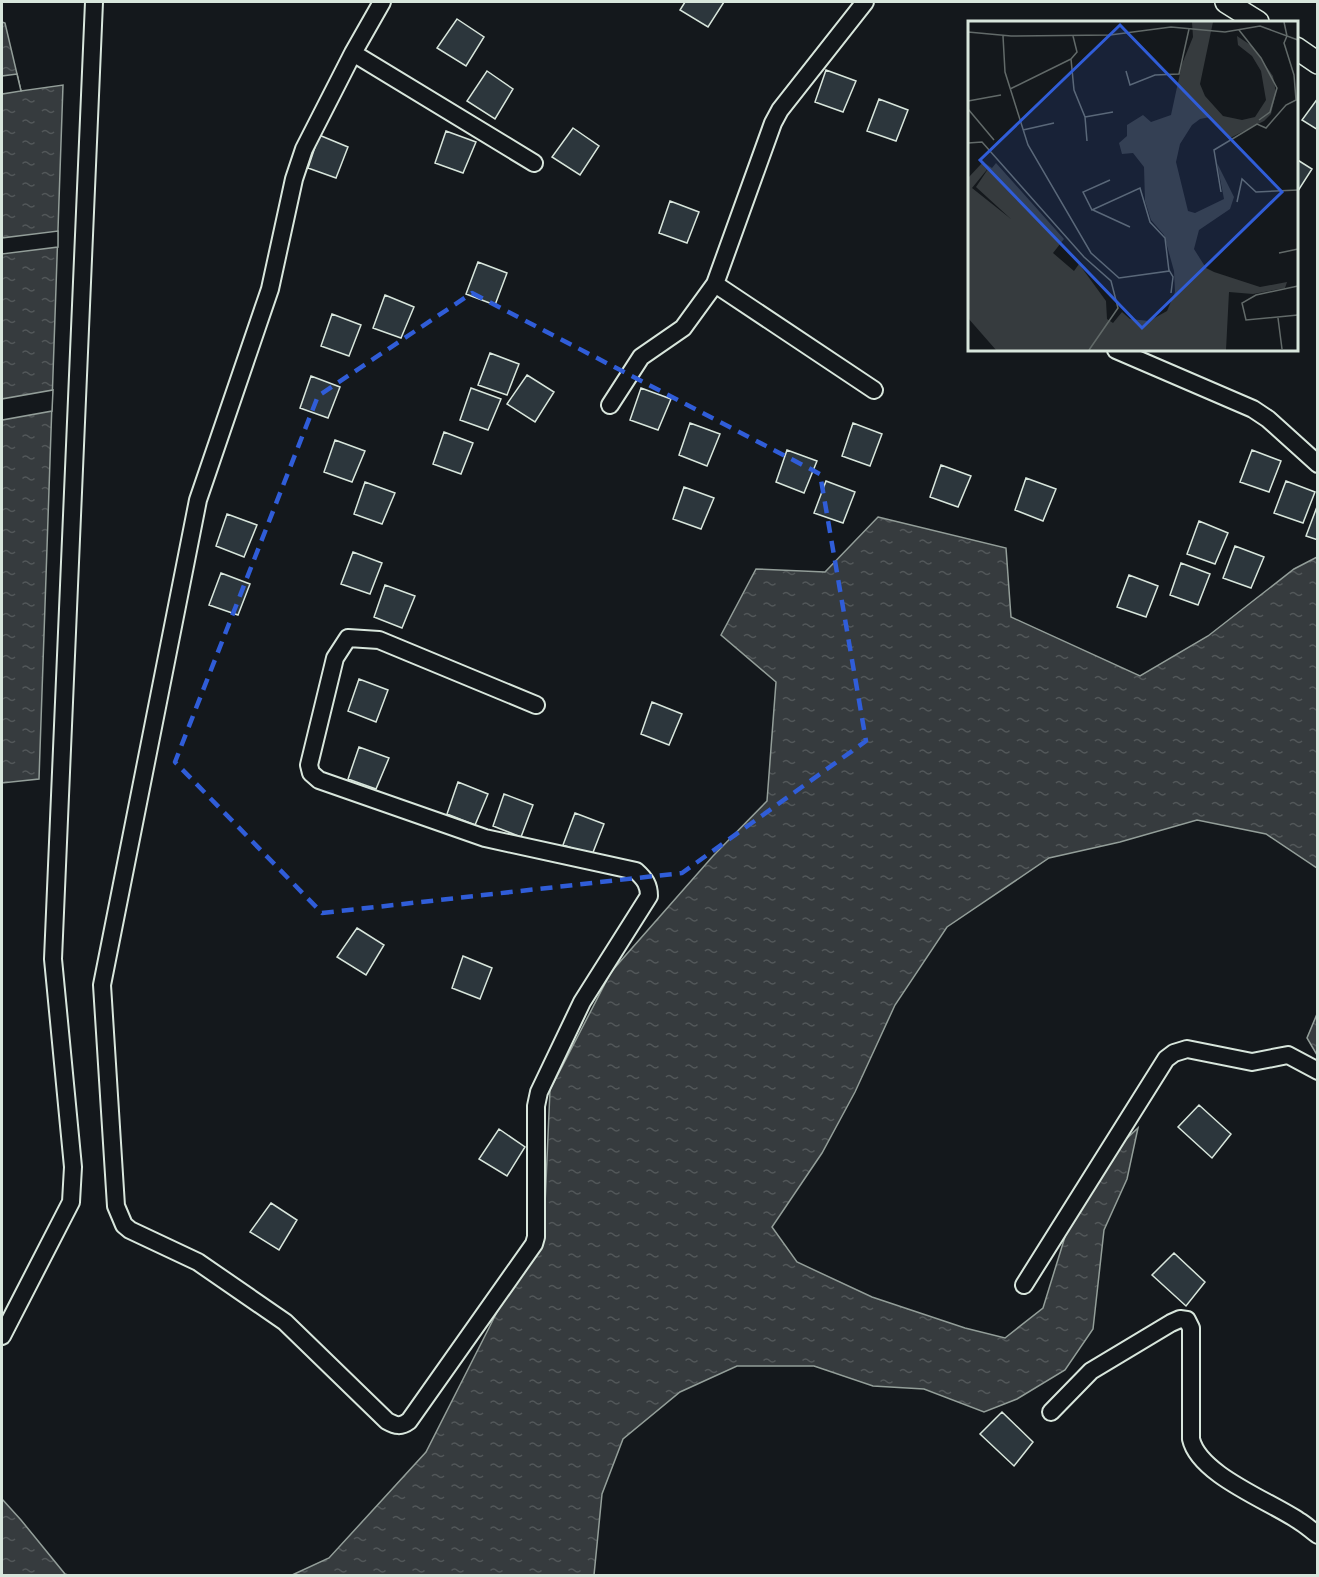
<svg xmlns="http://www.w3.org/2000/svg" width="1319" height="1577" font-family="'Fira Sans Condensed',sans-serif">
	<defs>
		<pattern id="water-ripples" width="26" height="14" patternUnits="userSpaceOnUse" patternTransform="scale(1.5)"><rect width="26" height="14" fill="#363b3e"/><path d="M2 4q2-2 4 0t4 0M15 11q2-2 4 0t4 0" fill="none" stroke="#525759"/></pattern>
	</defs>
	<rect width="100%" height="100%" fill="#14181c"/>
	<path fill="url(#water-ripples)" stroke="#939e99" stroke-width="1.5" d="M2,22L5,23L21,91L63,85L39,779L2,783Z
		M878,517L1006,548L1011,617L1140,676L1208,636L1294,569L1317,557V868L1266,834L1197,820L1120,842L1049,858L947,927L895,1005L855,1092L822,1153L772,1227L797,1262L872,1297L965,1328L1005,1338L1043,1308L1072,1214L1107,1157L1138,1128L1127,1179L1104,1230L1093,1329L1065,1370L1017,1399L984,1412L924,1389L873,1386L814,1366H737L680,1392L623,1439L602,1494L594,1575L290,1576L329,1558L426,1452L496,1314L544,1227L550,1090L611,972L713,856L767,801L776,682L721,635L756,569L825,572Z
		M1317,1014L1318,1055H1317L1307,1038Z
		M2,1499L21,1520L65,1574L68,1575H2Z"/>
	<path fill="#14181c" stroke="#939e99" stroke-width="1.5" d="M17,74L21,91L2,94V76Z
		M58,231V247L2,254V238Z
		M53,390L52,411L2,420V399Z"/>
	<path fill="#2c363c" stroke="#d8e6dc" stroke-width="1.5" d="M685,2H724L708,27L680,10Z
		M457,19L484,37L466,66L437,48Z
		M826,70L856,81L843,112L815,102Z
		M487,71L513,89L495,119L467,101Z
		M1318,98V130L1302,120Z
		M879,99L908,110L896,141L867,131Z
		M573,128L599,146L580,175L552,157Z
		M446,131L476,142L463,173L435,163Z
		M319,135L348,147L336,178L308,168Z
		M1296,159L1312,169L1296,194Z
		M670,201L699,212L687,243L659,233Z
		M478,262L507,273L495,305L466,294Z
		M385,295L414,307L401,338L373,328Z
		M332,314L361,325L349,356L321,346Z
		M490,353L519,364L507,395L478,385Z
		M527,375L554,392L535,422L507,404Z
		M311,376L340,387L328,418L300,408Z
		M471,388L501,399L488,430L460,420Z
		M641,388L671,399L658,430L630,420Z
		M690,423L720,434L707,466L679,455Z
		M853,423L882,434L870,466L842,456Z
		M444,432L473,443L461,474L433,464Z
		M335,440L365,451L352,482L324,472Z
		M787,450L817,461L804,493L776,482Z
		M1252,450L1281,461L1269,492L1240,482Z
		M941,465L971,476L958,507L930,497Z
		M1026,478L1056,489L1043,521L1015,510Z
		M826,481L855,492L843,523L814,513Z
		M1286,481L1315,492L1303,523L1274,513Z
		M365,482L395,493L382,524L354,514Z
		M684,487L714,498L701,529L673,519Z
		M1318,504V540L1306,536Z
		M227,514L257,525L244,557L216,546Z
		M1199,521L1228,533L1215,564L1187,554Z
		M1235,546L1264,557L1251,588L1223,578Z
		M353,552L382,563L370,594L341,584Z
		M1181,563L1210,574L1198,605L1170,595Z
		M221,573L250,584L238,615L209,605Z
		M1129,575L1158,586L1146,617L1117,607Z
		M385,585L415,596L402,628L374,617Z
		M359,679L388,690L376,722L348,711Z
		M652,702L682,714L669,745L641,734Z
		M359,747L389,758L376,789L348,779Z
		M458,782L488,794L475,825L447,814Z
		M504,794L533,805L521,837L493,826Z
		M575,813L604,824L592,855L563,845Z
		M357,928L384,945L366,975L337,957Z
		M463,956L492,968L480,999L452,988Z
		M1199,1105L1231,1134L1212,1158L1178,1127Z
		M499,1129L525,1147L507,1176L479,1159Z
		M271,1203L297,1220L279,1250L250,1232Z
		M1174,1253L1205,1282L1186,1306L1152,1275Z
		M1002,1412L1033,1442L1014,1466L980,1434Z"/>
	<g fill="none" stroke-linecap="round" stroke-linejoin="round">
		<defs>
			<path id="minor" d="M382,2L353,53L304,149L294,179L270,289L198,500L102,985L116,1206L124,1225L130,1230L198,1262L285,1322L387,1421C396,1426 401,1427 409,1421L534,1244L536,1237V1106L539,1092L582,1002L649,896C649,885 645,879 636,871L485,838L319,780L311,773L309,765L335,658L348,638L379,640L536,705
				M353,53L534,163
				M715,284L874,390
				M1116,350L1253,409L1268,419L1318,464
				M610,405L641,357L683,328L715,284L773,123L780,110L865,2
				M1024,1285L1166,1059L1174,1053L1187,1049L1252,1062L1288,1055L1318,1071
				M2,1336L71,1202L73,1167L53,959L94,2
				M1051,1412L1091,1371L1171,1323L1180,1319L1187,1320L1191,1328V1439C1199,1475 1270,1501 1299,1521C1306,1525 1312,1531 1318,1535"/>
			<path id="major" d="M1226,2L1258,22
				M1296,48L1318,63"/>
		</defs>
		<use href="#minor" stroke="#d8e6dc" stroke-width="20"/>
		<use href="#major" stroke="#d8e6dc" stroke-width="24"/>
		<use href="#minor" stroke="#14181c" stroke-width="16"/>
		<use href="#major" stroke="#14181c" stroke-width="21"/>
	</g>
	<path fill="none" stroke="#305dd8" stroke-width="4.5" stroke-dasharray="12 8" stroke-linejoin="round" d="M472,293L820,474L866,741L682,873L322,913L175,762L318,396Z"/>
	<g transform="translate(968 21)">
		<rect width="330" height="330" fill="#14181c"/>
		<path d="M224,1H245L232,63L237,75L255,95L274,99L287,96L298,79L293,50L284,35L270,24L269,15L284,25L305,55L308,72L303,93L296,100L262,117L242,96L232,98L224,104L212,123L208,141L220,190L227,192L256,178L249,142L266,176L262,188L231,209L226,228L238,247L246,251L292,266L319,261L317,267L285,273L261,271L258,329H28L0,297V157L15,141L24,147L28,142L96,218L85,232L106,250L111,243L138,280L139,298L145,302L154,291L162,298L181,300L199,290L207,271L206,250L196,214L183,199L177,180L176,146L165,132L154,133L151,122L159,115V104L175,94L183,101L203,94L214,43L225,16Z" fill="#363b3e"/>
		<path d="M22,145L8,166L43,198L4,167Z" fill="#14181c"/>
		<path fill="none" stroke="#626a69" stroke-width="1.5" d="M271,9L293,37L309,67L302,91L291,99M0,11L43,15L142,14L203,6L257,11L292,5L330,19M35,15L37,51L60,124L123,232L151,257L201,250L197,217L182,201L172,167L124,189L115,171L142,159M105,15L109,31L103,38L106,69L117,96L119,120M158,50L162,64L187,54L211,53L221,8M42,68L103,38M0,80L33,74M0,88L26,119M117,96L145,91M55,109L86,102M0,122L14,121L116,236L143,260L150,287L121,329M253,171L246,129L289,103L298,107L318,84L328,79L326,54L316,22L319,15L316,1M269,181L274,158L288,171L330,169M125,189L162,206M311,232L330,228M201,249L205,256L203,272M330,265L288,274L274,282L278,299L330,294M310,297L314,328"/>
		<path fill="#305dd8" fill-opacity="0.15" stroke="#305dd8" stroke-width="3" d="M152,4L314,171L174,307L12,139Z"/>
		<rect width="330" height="330" fill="none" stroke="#d8e6dc" stroke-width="3"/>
	</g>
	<rect width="1319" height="1577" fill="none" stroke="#d8e6dc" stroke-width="6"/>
</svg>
